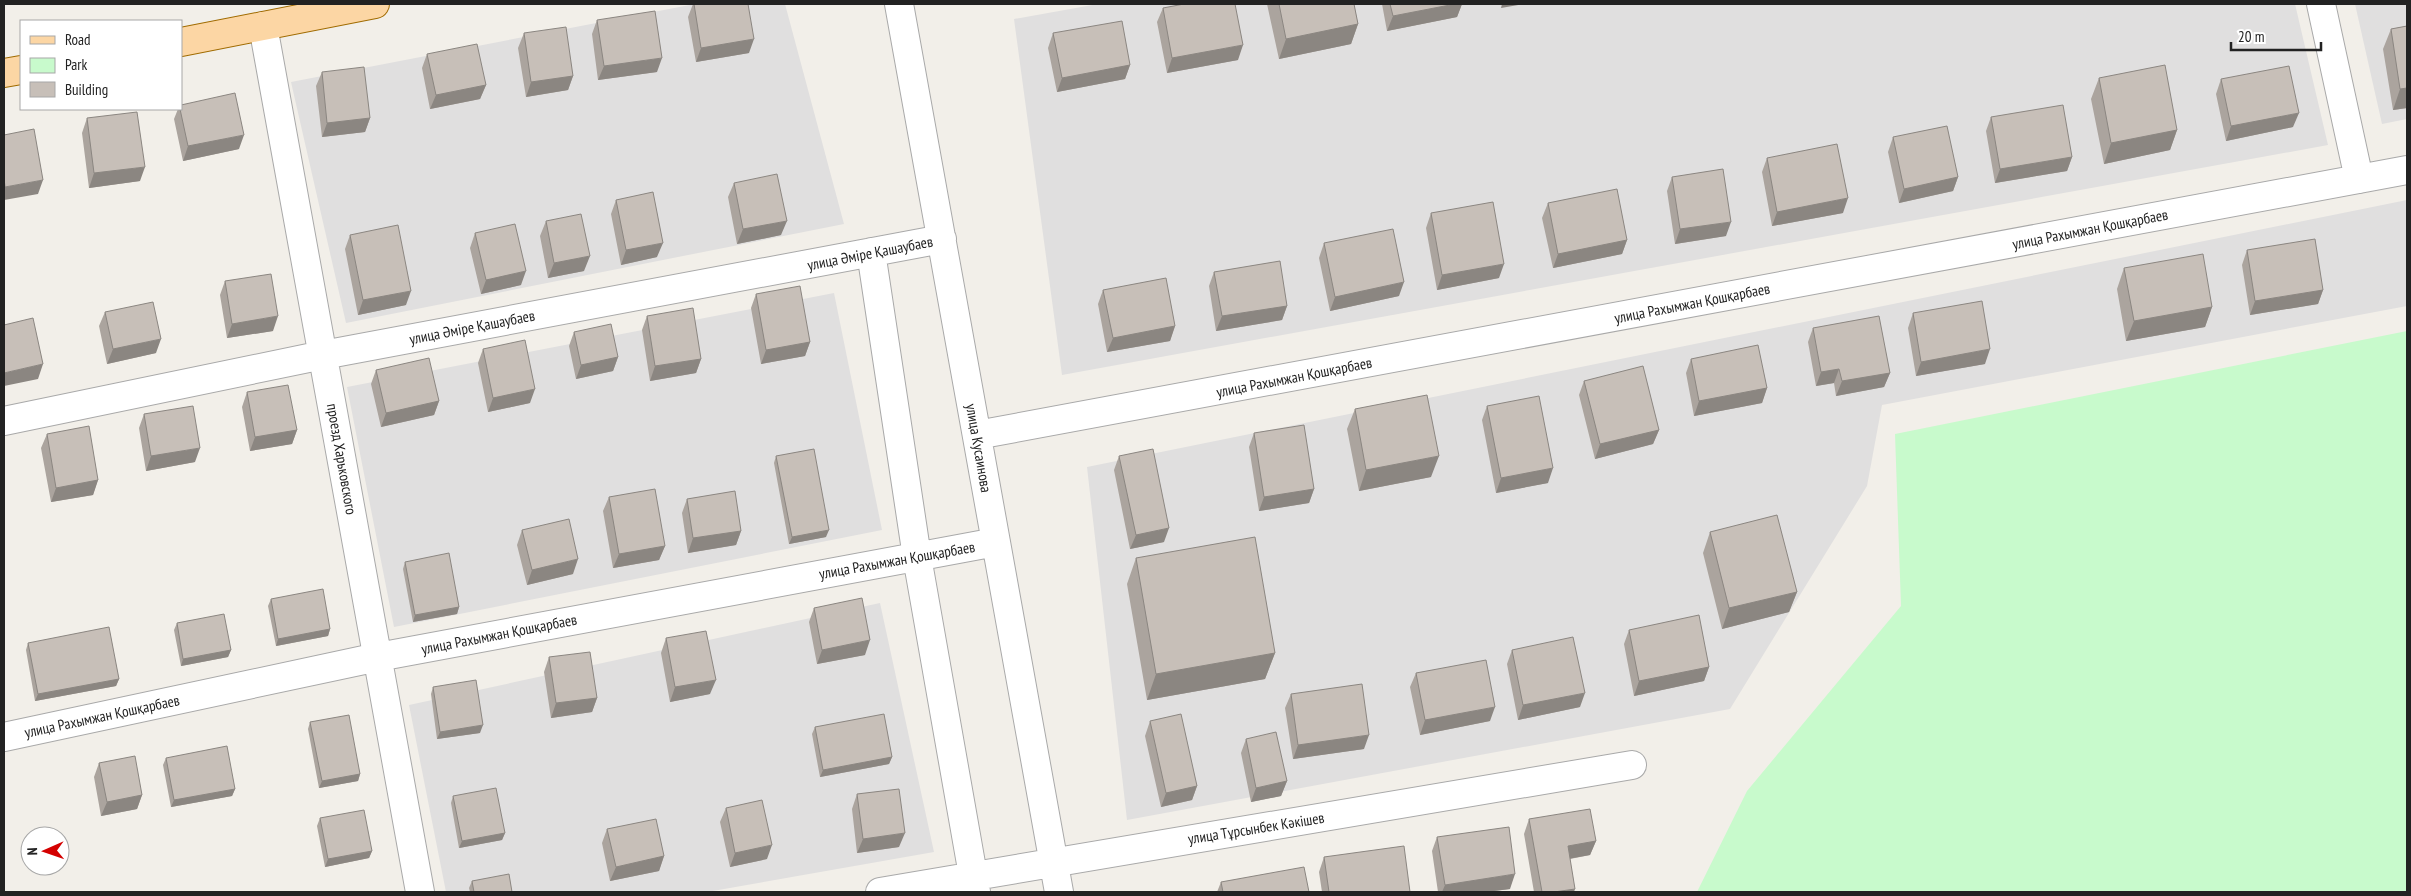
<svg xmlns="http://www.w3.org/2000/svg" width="2411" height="896" font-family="'PT Sans Narrow',sans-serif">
	<rect width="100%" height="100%" fill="#f2efe9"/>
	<path fill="#e0dfdf" d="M695,4H785L844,224L346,323L291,82Z
		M1098,4H2295L2328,145L1062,375L1014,19Z
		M2355,4H2407V119L2382,124Z
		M2407,200V306L1882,405L1867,486L1730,709L1127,820L1087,467Z
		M834,293L882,530L394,627L347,387Z
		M880,603L934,852L707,892H446L409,705Z"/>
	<path fill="#c8facc" d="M2407,331V892H1697L1747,791L1901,606L1895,434Z"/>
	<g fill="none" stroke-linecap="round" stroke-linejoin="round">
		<defs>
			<path id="minor" d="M899,4L1059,892
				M2321,4L2359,179
				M263,26L420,892
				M871,252L917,557L976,892
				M4,421L323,355L942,239
				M977,435L2407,170
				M4,737L378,657L996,542
				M880,892L1632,765"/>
			<path id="major" d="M181,42L375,4
				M4,73L21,70"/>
		</defs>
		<use href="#minor" stroke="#a9a9a9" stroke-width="30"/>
		<use href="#major" stroke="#a06b00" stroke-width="30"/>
		<use href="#minor" stroke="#fff" stroke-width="28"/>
		<use href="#major" stroke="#fcd6a4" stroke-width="28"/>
	</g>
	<path fill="#aba49e" d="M693,4H748L749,53L696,62L688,17Z
		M1267,4H1354L1358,24L1351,44L1279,59Z
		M1382,4H1462L1457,17L1387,31Z
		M1163,8L1238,60L1167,73L1157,22Z
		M597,20L657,72L598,80L592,34Z
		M2407,26V108L2393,110L2383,49L2391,29Z
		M524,33L573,76L568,90L526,97L518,48Z
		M1053,33L1130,65L1125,79L1057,92L1048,48Z
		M427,54L486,85L480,99L430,109L422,68Z
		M322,72L370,118L365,132L322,137L316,86Z
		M2099,78L2177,130L2170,150L2104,164L2091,99Z
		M2221,79L2293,127L2226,141L2216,94Z
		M178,109H181L239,149L183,161L174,119Z
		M1991,117L2072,157L2067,171L1995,183L1986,131Z
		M87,118L140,181L89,188L82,133Z
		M1893,137L1958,177L1953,191L1899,203L1888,152Z
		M1767,158L1843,213L1772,226L1762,172Z
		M1672,177L1726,236L1675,244L1667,191Z
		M734,183L781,235L737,244L728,197Z
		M616,200L657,257L621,265L611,214Z
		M1548,203L1627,240L1622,254L1553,268L1542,218Z
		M1431,213L1499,278L1437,290L1426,228Z
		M546,221L584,271L548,278L540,236Z
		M475,233L521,285L481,294L470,248Z
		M350,235L406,305L358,315L345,249Z
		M1324,243L1399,296L1330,311L1319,258Z
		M2247,250L2323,290L2318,304L2250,315L2242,265Z
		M2124,268L2212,307L2205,327L2126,341L2117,289Z
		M1214,272L1287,306L1282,320L1216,331L1209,286Z
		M225,281L273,331L227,338L220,295Z
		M1103,290L1175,326L1170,341L1107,352L1098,304Z
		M756,294L810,342L805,356L761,364L751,308Z
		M105,312L156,353L107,364L99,326Z
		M1913,313L1985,364L1916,376L1908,328Z
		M647,316L701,359L696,373L650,381L642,330Z
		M1813,328L1890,373L1884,387L1836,396L1834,383L1816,386L1808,342Z
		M574,332L618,357L613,371L576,379L569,346Z
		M483,349L530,403L488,412L478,363Z
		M1691,359L1767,388L1762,403L1694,416L1686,373Z
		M376,370L439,401L434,415L381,427L371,384Z
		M1584,381L1659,430L1653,444L1595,459L1579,395Z
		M247,392L297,430L292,444L250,451L242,407Z
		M1487,406L1548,483L1496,493L1482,420Z
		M1355,409L1431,477L1359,491L1347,429Z
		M144,414L195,462L146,471L139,428Z
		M1254,433L1314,489L1309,503L1259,511L1249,447Z
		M47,434L98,480L93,495L51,502L41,448Z
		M776,456L826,537L789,544L774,463Z
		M1119,456L1164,542L1130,549L1114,470Z
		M609,497L665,546L659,560L613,568L603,511Z
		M687,499L741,531L736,545L688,553L682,513Z
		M522,530L573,574L527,585L517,545Z
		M1710,532L1797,592L1789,612L1722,629L1703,553Z
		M1136,558L1275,653L1265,679L1147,700L1127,584Z
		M405,562L459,607L457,614L413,622L403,569Z
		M271,599L330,629L328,636L276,646L268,606Z
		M814,608L865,655L817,664L809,622Z
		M177,623L231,650L228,657L181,666L174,630Z
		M1629,630L1709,667L1704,681L1634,696L1624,644Z
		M666,638L710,694L670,702L661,653Z
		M28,643L119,679L116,686L35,701L26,650Z
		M1512,650L1580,707L1518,720L1507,664Z
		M549,657L597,698L592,712L551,718L544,672Z
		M1416,673L1490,721L1420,735L1410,687Z
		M433,687L480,733L437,739L431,694Z
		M1291,694L1364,749L1293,759L1285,708Z
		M1150,721L1197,786L1192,800L1161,807L1145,736Z
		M310,722L360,774L358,781L319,788L308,729Z
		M815,727L892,757L889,764L820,777L812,734Z
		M1246,739L1287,781L1281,796L1251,802L1241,753Z
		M166,758L235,789L232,796L171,807L163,765Z
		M99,763L142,795L137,809L101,816L94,777Z
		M857,794L899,847L857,853L852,809Z
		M453,796L505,833L502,840L459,848L451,803Z
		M726,808L767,859L730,867L720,822Z
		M320,818L372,851L369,858L325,867L317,826Z
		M1529,819L1596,841L1590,855L1570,859L1574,892H1534L1524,834Z
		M607,829L664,856L659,871L610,881L602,843Z
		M1437,837L1510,889L1486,892H1438L1432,851Z
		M1324,857L1410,892H1322L1319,872Z
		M472,881L512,892H470L469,888Z
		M1221,882L1309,892H1217Z"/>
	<path fill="#8b8681" d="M1455,4H1462L1457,17L1387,31L1393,16Z
		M1502,4H1524L1501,8Z
		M1358,24L1351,44L1279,59L1286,39Z
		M754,39L749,53L696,62L701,48Z
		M1243,45L1238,60L1167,73L1172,58Z
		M662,58L657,72L598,80L604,66Z
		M1130,65L1125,79L1057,92L1062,78Z
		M573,76L568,90L526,97L531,82Z
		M486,85L480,99L430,109L436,95Z
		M2407,88V108L2393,110L2400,89Z
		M2299,113L2293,127L2226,141L2231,126Z
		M370,118L365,132L322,137L327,123Z
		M2177,130L2170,150L2104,164L2111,143Z
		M244,135L239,149L183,161L188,146Z
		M2072,157L2067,171L1995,183L2000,169Z
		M145,167L140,181L89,188L94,173Z
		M1958,177L1953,191L1899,203L1904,189Z
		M43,180L38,194L4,200V191L5,187Z
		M1848,198L1843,213L1772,226L1777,212Z
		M787,221L781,235L737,244L743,229Z
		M1731,222L1726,236L1675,244L1680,229Z
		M1627,240L1622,254L1553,268L1558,254Z
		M663,243L657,257L621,265L626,250Z
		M590,256L584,271L548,278L554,263Z
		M1504,264L1499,278L1437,290L1442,275Z
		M526,271L521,285L481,294L486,280Z
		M1404,282L1399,296L1330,311L1335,297Z
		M2323,290L2318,304L2250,315L2255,301Z
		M411,291L406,305L358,315L363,300Z
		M1287,306L1282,320L1216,331L1222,316Z
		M2212,307L2205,327L2126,341L2134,321Z
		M278,316L273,331L227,338L232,324Z
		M1175,326L1170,341L1107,352L1113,338Z
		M161,339L156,353L107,364L113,349Z
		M810,342L805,356L761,364L766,350Z
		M1990,349L1985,364L1916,376L1921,362Z
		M618,357L613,371L576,379L581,365Z
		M701,359L696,373L650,381L655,366Z
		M43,364L38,379L4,386V373Z
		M1839,369L1834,383L1816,386L1821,372Z
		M1890,373L1884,387L1836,396L1842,381Z
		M1767,388L1762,403L1694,416L1699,401Z
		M535,389L530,403L488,412L493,398Z
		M439,401L434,415L381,427L386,413Z
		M297,430L292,444L250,451L255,437Z
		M1659,430L1653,444L1595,459L1600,444Z
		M200,448L195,462L146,471L151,456Z
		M1439,456L1431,477L1359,491L1366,470Z
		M1553,468L1548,483L1496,493L1501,478Z
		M98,480L93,495L51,502L56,488Z
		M1314,489L1309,503L1259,511L1264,497Z
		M1169,528L1164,542L1130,549L1136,535Z
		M829,530L826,537L789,544L792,537Z
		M741,531L736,545L688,553L693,538Z
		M665,546L659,560L613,568L619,554Z
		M578,559L573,574L527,585L532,570Z
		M1797,592L1789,612L1722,629L1729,608Z
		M459,607L457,614L413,622L415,615Z
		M330,629L328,636L276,646L278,639Z
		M870,640L865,655L817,664L822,650Z
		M231,650L228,657L181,666L183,659Z
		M1275,653L1265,679L1147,700L1156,674Z
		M1709,667L1704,681L1634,696L1639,681Z
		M119,679L116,686L35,701L38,694Z
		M716,680L710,694L670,702L675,687Z
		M1585,693L1580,707L1518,720L1523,705Z
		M597,698L592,712L551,718L556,703Z
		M1495,707L1490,721L1420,735L1425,720Z
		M483,725L480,733L437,739L440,732Z
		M1369,735L1364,749L1293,759L1298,745Z
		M892,757L889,764L820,777L823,770Z
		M360,774L358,781L319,788L322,781Z
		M1287,781L1281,796L1251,802L1256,788Z
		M1197,786L1192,800L1161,807L1166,793Z
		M235,789L232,796L171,807L174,800Z
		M142,795L137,809L101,816L107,802Z
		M505,833L502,840L459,848L462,841Z
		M905,833L899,847L857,853L863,839Z
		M1596,841L1590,855L1562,860L1568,846Z
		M772,845L767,859L730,867L735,853Z
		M372,851L369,858L325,867L328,859Z
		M664,856L659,871L610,881L616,867Z
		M1515,874L1510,889L1486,892H1442L1445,885Z
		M1575,889L1574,892H1554Z"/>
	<path fill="#c7bfb8" stroke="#8b8681" d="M694,4H748L754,39L701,48Z
		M1184,4H1235L1243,45L1172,58L1163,8Z
		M1279,4H1354L1358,24L1286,39Z
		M1390,4H1455L1393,16Z
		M655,11L662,58L604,66L597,20Z
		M1122,21L1130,65L1062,78L1053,33Z
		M2407,26V88L2400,89L2391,29Z
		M566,27L573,76L531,82L524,33Z
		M477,44L486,85L436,95L427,54Z
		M2165,65L2177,130L2111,143L2099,78Z
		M2289,66L2299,113L2231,126L2221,79Z
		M364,67L370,118L327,123L322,72Z
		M235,93L244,135L188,146L180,109H181V105Z
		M2063,105L2072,157L2000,169L1991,117Z
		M137,112L145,167L94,173L87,118Z
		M1947,126L1958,177L1904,189L1893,137Z
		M34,129L43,180L5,187L4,178V135Z
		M1837,144L1848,198L1777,212L1767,158Z
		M1723,169L1731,222L1680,229L1672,177Z
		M777,174L787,221L743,229L734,183Z
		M1617,189L1627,240L1558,254L1548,203Z
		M653,192L663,243L626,250L616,200Z
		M1493,202L1504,264L1442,275L1431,213Z
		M581,214L590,256L554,263L546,221Z
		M515,224L526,271L486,280L475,233Z
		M398,225L411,291L363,300L350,235Z
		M1393,229L1404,282L1335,297L1324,243Z
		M2315,239L2323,290L2255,301L2247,250Z
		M2203,254L2212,307L2134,321L2124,268Z
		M1280,261L1287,306L1222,316L1214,272Z
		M271,274L278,316L232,324L225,281Z
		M1166,278L1175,326L1113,338L1103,290Z
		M800,286L810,342L766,350L756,294Z
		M1982,301L1990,349L1921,362L1913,313Z
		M153,302L161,339L113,349L105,312Z
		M693,308L701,359L655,366L647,316Z
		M1879,316L1890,373L1842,381L1839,369L1821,372L1813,328Z
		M33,318L43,364L4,373V325Z
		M611,324L618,357L581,365L574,332Z
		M525,340L535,389L493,398L483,349Z
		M1758,345L1767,388L1699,401L1691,359Z
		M429,358L439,401L386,413L376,370Z
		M1643,366L1659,430L1600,444L1584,381Z
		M288,385L297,430L255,437L247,392Z
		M1427,395L1439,456L1366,470L1355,409Z
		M1539,396L1553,468L1501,478L1487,406Z
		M193,406L200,448L151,456L144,414Z
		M1304,425L1314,489L1264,497L1254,433Z
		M89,426L98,480L56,488L47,434Z
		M814,449L829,530L792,537L776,456Z
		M1153,449L1169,528L1136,535L1119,456Z
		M655,489L665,546L619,554L609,497Z
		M735,491L741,531L693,538L687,499Z
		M1777,515L1797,592L1729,608L1710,532Z
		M569,519L578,559L532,570L522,530Z
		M1255,537L1275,653L1156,674L1136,558Z
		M449,553L459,607L415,615L405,562Z
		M323,589L330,629L278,639L271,599Z
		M862,598L870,640L822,650L814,608Z
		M224,614L231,650L183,659L177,623Z
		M1699,615L1709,667L1639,681L1629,630Z
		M109,627L119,679L38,694L28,643Z
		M706,631L716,680L675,687L666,638Z
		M1573,637L1585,693L1523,705L1512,650Z
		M590,652L597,698L556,703L549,657Z
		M1486,660L1495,707L1425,720L1416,673Z
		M476,680L483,725L440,732L433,687Z
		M1362,684L1369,735L1298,745L1291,694Z
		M884,714L892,757L823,770L815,727Z
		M1181,714L1197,786L1166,793L1150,721Z
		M349,715L360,774L322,781L310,722Z
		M1276,732L1287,781L1256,788L1246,739Z
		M227,746L235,789L174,800L166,758Z
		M135,756L142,795L107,802L99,763Z
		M496,788L505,833L462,841L453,796Z
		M899,789L905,833L863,839L857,794Z
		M762,800L772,845L735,853L726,808Z
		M1590,809L1596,841L1568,846L1575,889L1554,892H1542L1529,819Z
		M364,810L372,851L328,859L320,818Z
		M656,819L664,856L616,867L607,829Z
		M1509,827L1515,874L1445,885L1437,837Z
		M1404,846L1410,892H1329L1324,857Z
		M1304,867L1309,892H1223L1221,882Z
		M509,874L512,892H474L472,881Z"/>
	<g text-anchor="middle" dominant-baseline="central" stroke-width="4" stroke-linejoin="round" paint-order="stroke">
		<g font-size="15" fill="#222" stroke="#fff">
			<text transform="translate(2090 229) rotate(-11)">улица Рахымжан Қошқарбаев</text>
			<text transform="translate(870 253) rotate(-11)">улица Әміре Қашаубаев</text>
			<text transform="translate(1692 303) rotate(-11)">улица Рахымжан Қошқарбаев</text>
			<text transform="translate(472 327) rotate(-11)">улица Әміре Қашаубаев</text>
			<text transform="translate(1294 377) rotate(-11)">улица Рахымжан Қошқарбаев</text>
			<text transform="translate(979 448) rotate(80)">улица Кусаинова</text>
			<text transform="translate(342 459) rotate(80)">проезд Харьковского</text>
			<text transform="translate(897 560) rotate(-10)">улица Рахымжан Қошқарбаев</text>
			<text transform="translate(499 634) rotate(-11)">улица Рахымжан Қошқарбаев</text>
			<text transform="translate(102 716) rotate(-12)">улица Рахымжан Қошқарбаев</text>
			<text transform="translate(1256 828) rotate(-9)">улица Тұрсынбек Кәкішев</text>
		</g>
	</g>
	<rect width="2411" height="896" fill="none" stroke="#222222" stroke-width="10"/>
	<rect x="20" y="20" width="162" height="90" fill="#ffffff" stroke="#a7a7a7"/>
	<rect x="30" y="36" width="25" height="8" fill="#fcd6a4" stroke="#a7a7a7"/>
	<text x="65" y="45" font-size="15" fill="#222222">Road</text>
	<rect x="30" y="58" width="25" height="15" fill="#c8facc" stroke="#a7a7a7"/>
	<text x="65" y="70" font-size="15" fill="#222222">Park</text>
	<rect x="30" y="82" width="25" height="15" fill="#c7bfb8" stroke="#a7a7a7"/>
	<text x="65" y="95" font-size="15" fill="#222222">Building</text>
	<g transform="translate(45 851) rotate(268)"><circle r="24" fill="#ffffff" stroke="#a7a7a7"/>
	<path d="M0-4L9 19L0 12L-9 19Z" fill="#d40000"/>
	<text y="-8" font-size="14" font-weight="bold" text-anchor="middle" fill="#222222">N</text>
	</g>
	<path d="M2231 42v8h90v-8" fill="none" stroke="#222222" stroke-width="2.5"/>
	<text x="2238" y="42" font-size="15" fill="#222222" stroke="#ffffff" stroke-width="4" paint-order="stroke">20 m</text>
</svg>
